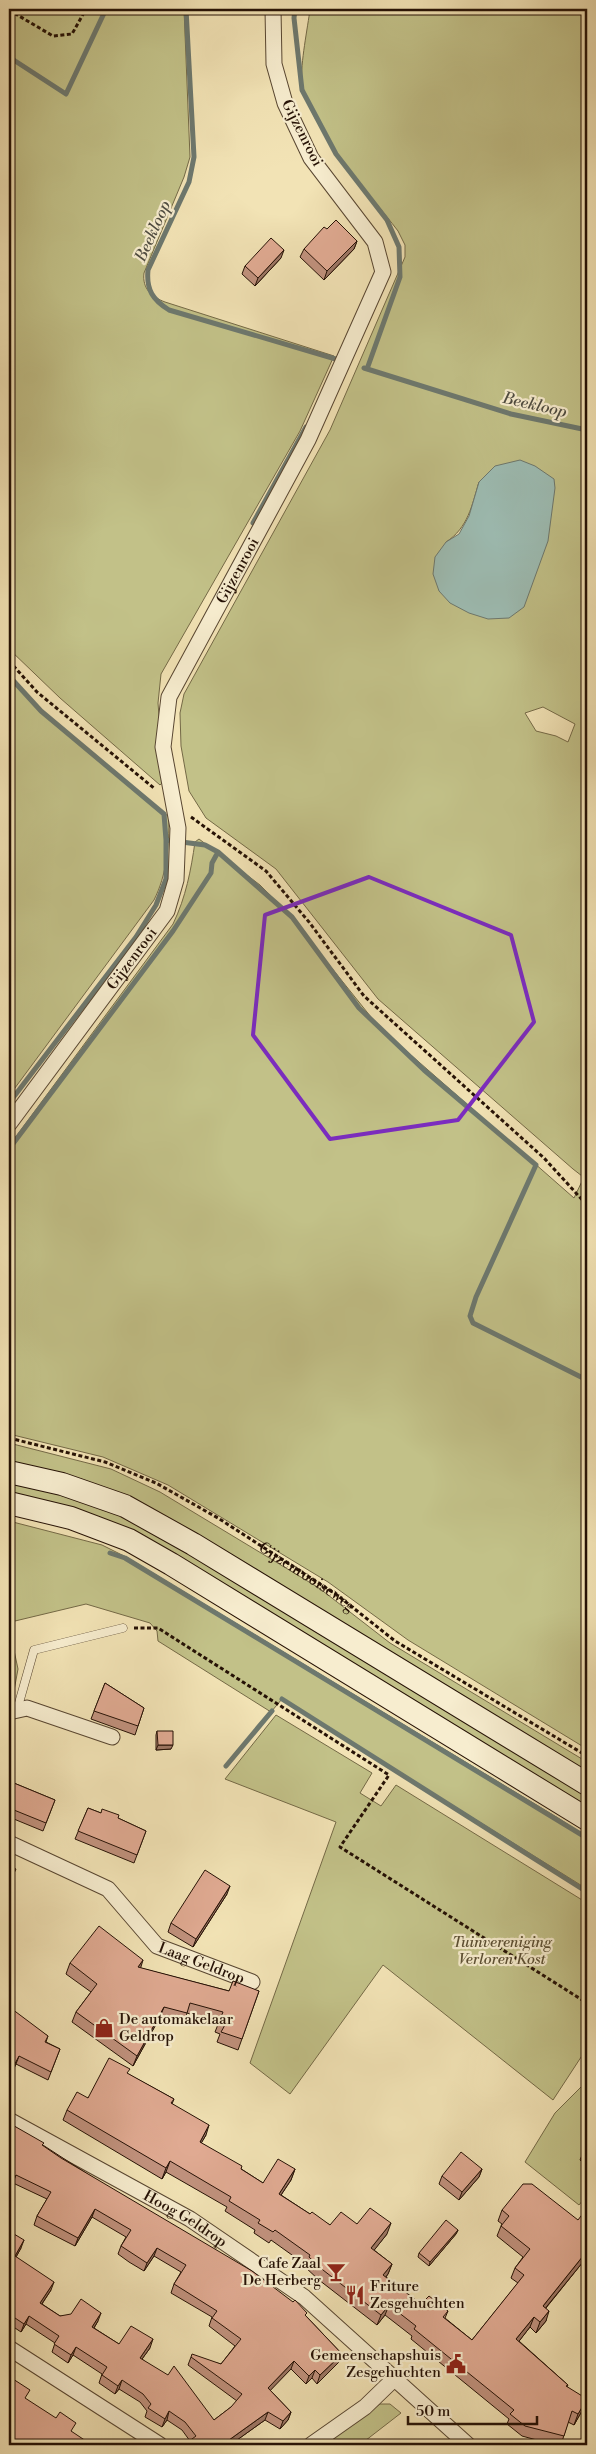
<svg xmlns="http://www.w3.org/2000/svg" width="596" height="2454" font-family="'Libre Bodoni',serif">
	<rect width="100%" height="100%" fill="#f2e3b5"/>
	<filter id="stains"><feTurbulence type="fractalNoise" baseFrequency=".004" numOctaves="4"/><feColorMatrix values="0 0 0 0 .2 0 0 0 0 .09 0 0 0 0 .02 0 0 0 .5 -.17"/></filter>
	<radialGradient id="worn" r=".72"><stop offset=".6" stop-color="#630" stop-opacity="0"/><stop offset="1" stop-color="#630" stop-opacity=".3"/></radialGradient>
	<path fill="#c2c188" stroke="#746946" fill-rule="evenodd" d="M9,9H184L190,157L184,177L144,273C142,289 152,297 165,302L334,356L300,431L161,674L158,703L164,781L160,785L60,698L9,649Z
		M310,9H587V1749L408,1640L328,1582L168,1485L103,1457L9,1434V1146L173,924C186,897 191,870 195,842L199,839L260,885L286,911L379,1027L574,1198L585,1175L582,1176L573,1169L378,999L276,869L206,818L189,791L181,746L180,713L184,694L330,430L405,257V245L398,231C370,194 307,126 302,81C300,65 308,26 310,9ZM479,482L450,603L446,542C468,528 472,505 479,482ZM543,707L575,724L568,742L556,736L536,731L525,713Z
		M9,677L43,711L169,817C169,846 167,874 154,900L9,1096Z
		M9,1443L111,1469L160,1492L319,1588L390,1643L587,1762V1778L147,1510L9,1466Z
		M9,1478L115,1507L587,1791V1812L175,1561L9,1497Z
		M9,1521L102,1545L128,1558L558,1818L587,1837V1889L282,1699L271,1712L158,1641L157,1631L150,1623L86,1604L15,1621L9,1626Z
		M9,1627L18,1669L13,1696L9,1682Z
		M276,1715L372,1773L360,1793L381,1806L396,1785L587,1903V2048L553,2100L383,1965L290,2094L250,2063L336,1822L225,1779Z
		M587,2081V2195L579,2205L525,2162L555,2113Z
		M380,2404H390L401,2413L361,2444L362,2445H324Z"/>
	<path fill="#9dbdb4" stroke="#6d786e" d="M520,460L535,466L554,479L555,488L548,541L524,607L509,618L488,619L469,613L450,603L439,591L433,574L435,557L446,542L459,534L469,516L479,482L495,466Z"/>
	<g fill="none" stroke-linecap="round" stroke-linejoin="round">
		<path stroke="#6d786e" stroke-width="5" d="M186,9L194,157L189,182L148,270C146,290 153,300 169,310L339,360
			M295,9L294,18L302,90L336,154L387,220L399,247L400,277L367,369
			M9,57L66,94L106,9
			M364,368L511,414L587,430
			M253,523L306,427
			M9,676L41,711L164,814L166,840
			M9,1103L136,937L156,905L166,879V840L205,845L218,852L292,917L359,1008L424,1070L536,1165L476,1297L470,1316L473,1323L587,1380
			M9,1149L173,931L211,873L212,863L218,852
			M110,1553L125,1558L587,1838
			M282,1699L587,1892
			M226,1766L272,1711
			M587,2080V2084"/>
		<defs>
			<path id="service" d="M17,1710L34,1650L123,1628"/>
			<g id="minor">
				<path id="s2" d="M9,1124L167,911L176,880L178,828L163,747L169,697L308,440L383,272L375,242L311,158L285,103L274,64L273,9"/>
				<path d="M9,1712L27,1708L112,1737"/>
				<path id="s3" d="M9,1843L108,1889L157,1946L252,1982"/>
				<path id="s4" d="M9,2120L190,2219L304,2297L468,2445"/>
				<path d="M9,2348L160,2445"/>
				<path d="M311,2445L365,2407L394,2379"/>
			</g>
			<path id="secondary" d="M9,1472L62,1484L125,1506L193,1544L587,1784
				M9,1503L71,1518L129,1540L171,1564L587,1819"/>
		</defs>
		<use href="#service" stroke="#584631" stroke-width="9"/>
		<use href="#minor" stroke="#584631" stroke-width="17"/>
		<use href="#secondary" stroke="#251105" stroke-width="24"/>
		<g stroke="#251105" stroke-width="3" stroke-dasharray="4 2.5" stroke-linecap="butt">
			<path d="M9,10L53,36L72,34L86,9"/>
			<path d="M9,661L37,692L155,789"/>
			<path d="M191,817L266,871L309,922L364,996L544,1158L587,1205"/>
			<path id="s1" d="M9,1438L105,1462L156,1483L218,1518L337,1595L395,1641L587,1756"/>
			<path d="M134,1628H158L389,1775L340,1847L587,2003"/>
			<path d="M359,2445L360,2444"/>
		</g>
		<use href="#service" stroke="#f7edcf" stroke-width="8"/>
		<use href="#minor" stroke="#f7edcf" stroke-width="15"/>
		<use href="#secondary" stroke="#f7edcf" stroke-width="22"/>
	</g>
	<path fill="#c1927e" stroke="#251105" d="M327,229L357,241L354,249L324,280L300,257L304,249Z
		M281,258L255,286L242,274L245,266Z
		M105,1683L144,1708L135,1735L91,1719Z
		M157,1731L171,1749L156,1750V1735Z
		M9,1781L55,1800L43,1831L9,1817Z
		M88,1808L101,1813L118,1818L146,1831L134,1863L75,1839Z
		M227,1894L193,1947L168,1932L171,1923Z
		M70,1963L140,1968L229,1991H259L238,2050L217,2042L220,2034L215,2032L219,2022L187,2013L184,2023L160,2017L133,2066L72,2022L76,2012L91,1992L66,1974Z
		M9,2013L48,2036L46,2042L60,2049L48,2080L16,2064L9,2078Z
		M128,2074L174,2099L172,2104L206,2135L201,2143L263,2183L295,2169L291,2180L281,2195L310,2214L330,2225L357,2224L387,2234L374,2250L392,2264L388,2274L386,2277L421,2304L448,2311L445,2318L472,2340L518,2283L511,2278L515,2268L523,2257L497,2236L501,2226L502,2224L498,2221L502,2210L587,2257L546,2308V2321L536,2333L530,2327L519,2341L568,2385L567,2387L583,2409L574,2425L568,2422L561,2445H555L522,2436L507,2424L509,2419L411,2339L412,2336L385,2315L377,2325L319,2280L305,2267L306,2265L271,2240L269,2243L254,2233L255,2230L225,2211L227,2207L166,2172L162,2179L63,2120L67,2110Z
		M9,2123L306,2316L342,2354L339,2362L317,2384L312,2378L306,2384L291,2369L270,2390L291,2412L288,2420L280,2429L265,2420L230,2445H187L188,2442L190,2441L182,2430L167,2420L162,2427L145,2417L147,2411L140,2402L119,2389L115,2394L99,2383L102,2374L73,2355L68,2363L52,2352L55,2343L26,2324L21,2332L9,2324V2231L21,2248L16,2257L51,2290L42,2304L60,2316L98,2321L94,2328L119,2344L150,2348L142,2359L214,2420L231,2407L237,2401L188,2365L191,2357L221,2364L235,2346L209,2326L212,2317L171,2293L174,2284L181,2272L154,2256L144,2271L129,2262L118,2254L121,2246L126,2237L92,2217L75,2246L34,2225L37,2216L47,2199L13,2183L9,2190Z
		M587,2145V2166L580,2160L585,2148Z
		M482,2169L479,2177L459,2200L439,2184L442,2176Z
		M458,2230L456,2234L429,2266L418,2257L419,2253Z"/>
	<path fill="#9d7766" stroke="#251105" d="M357,241L354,249L324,280L327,271Z
		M284,250L281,258L255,286L258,278Z
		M158,1745H173L171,1749L156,1750Z
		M230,1886L227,1894L193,1947L196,1939Z
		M143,1960L140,1970L138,1967Z
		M164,2007L160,2017L133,2066L137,2056Z
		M19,2056L16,2064L9,2078V2075Z
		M209,2125L206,2135L196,2152L200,2142Z
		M170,2161L166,2172L162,2179L166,2168Z
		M295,2169L291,2180L275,2204L279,2194Z
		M482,2169L479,2177L459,2200L462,2192Z
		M16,2175L13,2183L9,2190V2187Z
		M95,2209L92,2217L75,2246L78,2238Z
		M391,2223L387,2234L368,2258L371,2248Z
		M458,2230L456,2234L429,2266L430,2262Z
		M24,2240L21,2248L12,2264L15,2256Z
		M157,2248L154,2256L144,2271L147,2263Z
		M587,2251V2257L539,2316L543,2306Z
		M392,2264L388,2274L379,2285L383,2275Z
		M54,2282L51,2290L37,2311L40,2303Z
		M389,2305L385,2315L377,2325L381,2315Z
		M549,2311L546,2321L536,2333L540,2322Z
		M101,2313L98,2321L89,2336L92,2327Z
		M29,2316L26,2324L21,2332L24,2324Z
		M534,2317L530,2327L513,2349L516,2339Z
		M153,2339L150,2348L137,2366L140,2358Z
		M76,2347L73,2355L68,2363L71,2355Z
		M342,2354L339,2362L317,2384L320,2375Z
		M294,2361L291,2369L265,2396L268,2388Z
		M315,2370L312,2378L306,2384L309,2376Z
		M122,2380L119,2389L115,2394L118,2386Z
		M587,2399L583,2409L574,2425L578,2414Z
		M169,2411L167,2420L162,2427L165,2419Z
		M268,2412L265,2420L230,2445H222Z
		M291,2412L288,2420L280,2429L283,2421Z"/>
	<path fill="#e0aa92" stroke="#251105" d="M336,220L357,241L327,271L304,249L324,227L327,229Z
		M271,238L284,250L258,278L245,266Z
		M105,1683L144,1708L138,1726L94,1711Z
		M157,1731H173V1745H158Z
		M9,1781L55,1800L46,1823L9,1808Z
		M88,1808L101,1813L102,1809L119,1815L118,1818L146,1831L137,1855L78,1831Z
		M9,1866L16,1869L9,1884Z
		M205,1870L230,1886L196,1939L171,1923Z
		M99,1926L143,1960L138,1967L229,1991L233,1981L259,1991L242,2039L221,2032L225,2025L219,2022L223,2012L190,2003L187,2013L164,2007L137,2056L76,2012L97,1984L70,1963Z
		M12,2009L48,2036L45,2042L60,2049L51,2072L19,2056L9,2075V2013Z
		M109,2058L130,2069L127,2073L174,2099L171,2103L209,2125L200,2142L242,2166L241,2169L263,2183L278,2159L295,2169L279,2194L310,2214L312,2212L330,2225L341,2212L357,2224L370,2208L391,2223L371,2248L392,2264L383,2275L421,2304L429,2296L448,2311L443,2317L472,2340L524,2275L515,2268L530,2249L501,2226L509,2216L502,2210L523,2184H532L578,2220L587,2208V2251L543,2306L549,2311L540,2322L534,2317L516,2339L568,2385L566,2386L587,2399L578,2414L572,2411L564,2436L525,2426L510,2414L514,2410L414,2329L416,2326L389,2305L381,2315L323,2270L309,2257L310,2255L275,2230L273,2232L258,2223L260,2220L229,2201L231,2197L170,2161L166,2168L67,2110L77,2092L88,2098Z
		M9,2123L44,2143L42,2145L61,2158L252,2271L293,2302L295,2300L307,2313L305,2315L342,2354L320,2375L315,2370L309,2376L294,2361L268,2388L291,2412L283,2421L268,2412L222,2445H223H191L188,2442L196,2436L185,2422L169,2411L165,2419L148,2408L151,2404L143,2394L122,2380L118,2386L102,2375L107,2367L76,2347L71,2355L54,2344L59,2336L29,2316L24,2324L9,2314V2310L12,2305L9,2303V2231L24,2240L15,2256L54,2282L40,2303L60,2316L71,2314L81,2299L101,2313L92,2327L119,2344L131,2326L153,2339L140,2358L168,2375L174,2366L214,2420L231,2407L242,2394L191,2357L192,2354L221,2364L241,2339L212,2318L217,2311L174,2284L186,2265L157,2248L147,2263L121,2246L131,2230L95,2209L78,2238L37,2216L51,2192L16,2175L9,2187Z
		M461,2152L482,2169L462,2192L442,2176Z
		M446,2220L458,2230L430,2262L419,2253Z
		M13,2379L30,2390L25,2398L56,2418L60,2412L76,2423L71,2431L92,2445H9V2387Z"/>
	<path fill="none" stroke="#7b2cbf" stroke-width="4" stroke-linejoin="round" d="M369,877L511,935L534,1022L458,1120L330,1139L253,1035L265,915Z"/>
	<defs>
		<symbol id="shop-bare" viewBox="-9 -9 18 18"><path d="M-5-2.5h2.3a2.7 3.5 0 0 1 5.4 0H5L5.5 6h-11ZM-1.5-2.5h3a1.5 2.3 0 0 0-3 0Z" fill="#8f2418" stroke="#f7edcf" stroke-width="2.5" paint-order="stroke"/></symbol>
		<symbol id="bar-bare" viewBox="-9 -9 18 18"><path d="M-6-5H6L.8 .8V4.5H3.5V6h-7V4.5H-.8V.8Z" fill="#8f2418" stroke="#f7edcf" stroke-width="2.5" paint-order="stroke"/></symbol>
		<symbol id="restaurant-bare" viewBox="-9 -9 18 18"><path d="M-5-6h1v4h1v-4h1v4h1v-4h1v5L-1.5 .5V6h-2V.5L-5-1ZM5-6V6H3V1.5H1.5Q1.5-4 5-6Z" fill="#8f2418" stroke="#f7edcf" stroke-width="2.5" paint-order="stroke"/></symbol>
		<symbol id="civic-bare" viewBox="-9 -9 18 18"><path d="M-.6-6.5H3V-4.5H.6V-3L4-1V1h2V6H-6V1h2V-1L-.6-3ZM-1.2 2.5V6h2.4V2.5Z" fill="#8f2418" stroke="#f7edcf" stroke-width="2.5" paint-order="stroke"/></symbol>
	</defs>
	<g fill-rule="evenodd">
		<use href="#shop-bare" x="90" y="2014" width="28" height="28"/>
		<use href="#bar-bare" x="322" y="2258" width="28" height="28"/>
		<use href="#restaurant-bare" x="341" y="2281" width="28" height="28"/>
		<use href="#civic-bare" x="442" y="2350" width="28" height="28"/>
	</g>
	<g text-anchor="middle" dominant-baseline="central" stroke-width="4.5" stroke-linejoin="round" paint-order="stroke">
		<g font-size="15" fill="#251105" stroke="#f7edcf">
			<text transform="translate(302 133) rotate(63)">Gijzenrooi</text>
			<text stroke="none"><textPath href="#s2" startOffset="626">Gijzenrooi</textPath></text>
			<text stroke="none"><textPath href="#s2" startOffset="206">Gijzenrooi</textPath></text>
			<text stroke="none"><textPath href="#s1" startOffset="332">Gijzenrooiseweg</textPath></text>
			<text stroke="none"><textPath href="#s3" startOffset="232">Laag Geldrop</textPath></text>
			<text stroke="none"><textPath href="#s4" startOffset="202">Hoog Geldrop</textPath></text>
		</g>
		<g font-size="15" font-style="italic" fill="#5c4f33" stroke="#f7edcf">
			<text x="502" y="1942">Tuinvereniging<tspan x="502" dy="17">Verloren Kost</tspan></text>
		</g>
		<g font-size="15" fill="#251105" stroke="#f7edcf" text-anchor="start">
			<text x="119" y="2019">De automakelaar<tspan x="119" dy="17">Geldrop</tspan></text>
			<text x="321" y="2263" text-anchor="end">Cafe Zaal<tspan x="321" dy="17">De Herberg</tspan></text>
			<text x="370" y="2286">Friture<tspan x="370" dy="17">Zesgehuchten</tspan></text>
			<text x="441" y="2355" text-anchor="end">Gemeenschapshuis<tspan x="441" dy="17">Zesgehuchten</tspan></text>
		</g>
		<g font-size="16" font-style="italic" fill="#4f4d42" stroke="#f7edcf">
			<text transform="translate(153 231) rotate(-66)">Beekloop</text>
			<text transform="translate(535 405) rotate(13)">Beekloop</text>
		</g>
	</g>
	<rect width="596" height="2454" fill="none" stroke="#f2e3b5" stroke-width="30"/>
	<rect x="10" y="10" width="576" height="2434" fill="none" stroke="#251105" stroke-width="2.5"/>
	<rect x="15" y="15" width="566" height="2424" fill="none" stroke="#251105"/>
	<path d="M408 2416v8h129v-8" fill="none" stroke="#251105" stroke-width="2.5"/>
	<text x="416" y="2416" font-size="15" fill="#251105" stroke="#f7edcf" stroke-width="4" paint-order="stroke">50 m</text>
	<rect width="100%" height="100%" filter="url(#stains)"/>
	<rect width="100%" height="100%" fill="url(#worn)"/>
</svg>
